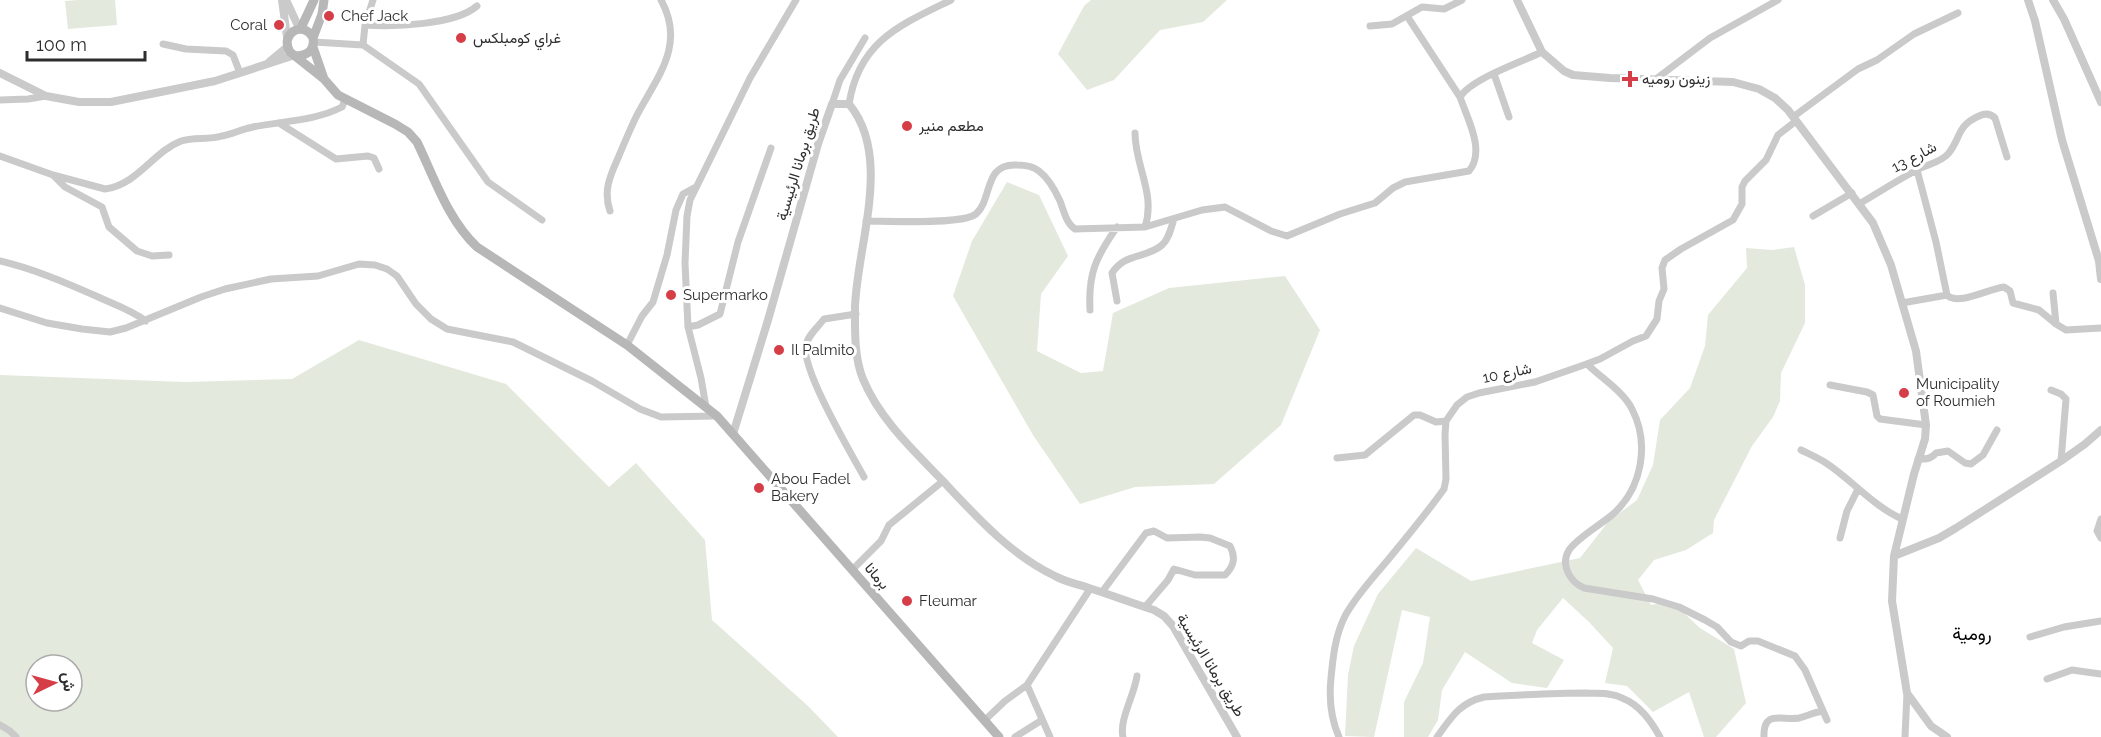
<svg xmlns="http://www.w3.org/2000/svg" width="2101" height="737" font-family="Raleway,Vazirmatn,sans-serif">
	<rect width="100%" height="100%" fill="#fff"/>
	<path fill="#e3e9dc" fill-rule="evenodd" d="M79,0H115L117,25L68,29L65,1Z
		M1091,0H1227L1203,22L1160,30L1114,80L1087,90L1058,54L1084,6Z
		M1007,182L1039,195L1068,256L1041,294L1037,351L1081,373L1103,371L1113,313L1169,288L1285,276L1320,330L1281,425L1214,484L1135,487L1080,504L1033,435L953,296L972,241Z
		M1794,247L1805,285V323L1781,373L1780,401L1773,417L1752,446L1714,520L1713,533L1686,550L1654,560L1638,580L1651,605L1671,601L1700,628L1734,649L1746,703L1716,737H1704L1689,692L1653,712L1627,686L1605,683L1613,648L1589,622L1563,598L1537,630L1532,643L1564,660L1547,688L1512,683L1465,652L1442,690L1438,720L1428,737H1404V702L1423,663L1430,617L1402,610L1374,737L1345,736L1348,675L1354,646L1378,594L1416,548L1471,581L1580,558L1608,522L1637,500L1653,465L1660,420L1690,388L1705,346L1708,315L1747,268L1746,248L1772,250Z
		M359,340L506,384L609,487L636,463L705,540L712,620L808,706L838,737H0V375L185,382L292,379ZM36,665H72V701H36Z"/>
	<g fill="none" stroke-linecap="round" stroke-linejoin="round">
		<path stroke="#cacaca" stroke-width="7" d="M1407,16L1460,97
			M365,25C394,27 455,25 477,6
			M1370,26L1392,24L1422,7L1444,9L1462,0
			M314,42L363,45L419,84L488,182L542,220
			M163,44L186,49L226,51L233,55L240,73
			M363,45L365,25L373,0
			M1494,74L1509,117
			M1656,79L1710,38L1778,0
			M0,100L28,99L46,96
			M832,104L840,80L865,38
			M849,104C859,41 900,25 951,0
			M1793,117L1858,69L1877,60L1914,34L1958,13
			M279,123L336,159L368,156L374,158L379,169
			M1135,133C1135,166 1156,194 1145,227
			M0,156L53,175
			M1917,170L1936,242L1947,295
			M1859,204C1878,193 1896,181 1915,171C1925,165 1940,163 1948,154C1961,139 1956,126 1979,116C1985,113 1990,113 1995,118L2007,157
			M610,211C603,191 610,176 618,158C624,144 630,129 637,115C657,77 686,45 661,0
			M1813,216L1852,193
			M866,221C887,221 963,225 976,214C993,199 983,163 1017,165C1025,165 1033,166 1039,171C1048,178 1055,190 1060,201C1064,211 1066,223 1075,229L1145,227L1202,210L1225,207L1271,231L1287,236L1340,214L1375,203L1393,188L1405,182L1469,171C1486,151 1467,118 1460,97C1471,79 1521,62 1542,52
			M169,255L152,256L137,251L109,227L102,207L65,187L53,175L105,189C137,185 153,152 181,141C194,137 209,140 222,136C233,134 242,129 253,127C282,121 315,121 342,107L345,100
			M0,261C34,269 64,282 96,296C113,304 130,309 146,321
			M2053,293L2056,324
			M1117,301L1112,273C1126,252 1146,259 1162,245C1169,239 1171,228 1174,219
			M1902,303L1947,295C1958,306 1988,289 2004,287L2010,291L2013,303L2039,310L2056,324L2066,330L2101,328
			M0,308L47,323L82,329L110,332L126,328L201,297L225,289L271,279L318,276L359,264L375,265L387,269L397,276L416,304L431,319L447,329L513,342L592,381L640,409L661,417L716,416
			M1090,310C1088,273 1096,257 1117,227
			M856,314L824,319C818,327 807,336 806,346C801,369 851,453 864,477
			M688,327L698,325L720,314L738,242L771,148
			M627,345L642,316L653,302L667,255L676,210L683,194L694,188
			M1587,364C1601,378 1623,391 1632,409C1650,444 1642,489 1612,515C1600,525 1577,538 1569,550C1560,565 1570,582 1584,588L1653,599L1679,607L1705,620L1717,627L1731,642L1741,646L1749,641H1758L1795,656L1805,670L1827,720
			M1830,385L1867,392L1873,395L1877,416L1880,419L1926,425
			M2051,390L2061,394L2066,399L2061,461
			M706,407L701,378L688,327L685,263L687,216L690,200L750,78L796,0
			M1801,450C1809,454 1818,458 1826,463C1852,480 1873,506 1902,519
			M1337,458L1365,455L1414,415H1420L1436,422L1446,421
			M1918,459C1927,459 1931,459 1936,453L1948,451L1965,463L1971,464L1983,455L1997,430
			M2101,519L2097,531L2101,538
			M1840,538L1847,511L1858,489
			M852,570L881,541L889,525L943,481
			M1102,592L1146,533L1154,531L1167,538L1200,537L1210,538L1230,546C1236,558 1234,566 1225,575H1195L1174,569L1168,580L1145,607
			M2030,637L2064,627L2101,621
			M2047,679L2072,670L2101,674
			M1027,685L1050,737
			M985,720L1005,701L1027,685L1090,589
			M0,725L10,731L16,737
			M1015,737L1042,720
			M1123,737C1119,720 1134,696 1137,676
			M1339,737C1331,719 1329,697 1331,678C1333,657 1335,636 1345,616C1356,596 1372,579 1387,561C1406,538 1426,514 1444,489L1446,479L1445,434L1446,421L1457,405L1467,397L1479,393L1535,382L1581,366L1600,359L1633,341L1646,336L1657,319L1659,301L1664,289L1662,268L1665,260L1681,249L1733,220L1742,204V187L1745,181L1766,160L1778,135L1796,121
			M1437,737C1451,718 1459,703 1484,697C1518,695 1552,693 1586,693C1598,694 1611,692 1622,698C1640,705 1651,721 1660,737
			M1764,737C1763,709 1782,721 1799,718C1807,716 1815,712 1823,711
			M1905,737L1907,693"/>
		<path stroke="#cacaca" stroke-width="8" d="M282,0L287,37
			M286,0L299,28
			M1517,0L1542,52L1564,71L1573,75L1610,78L1733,82L1759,89L1775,98L1788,110L1873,223L1891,265L1916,351L1926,425L1925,439L1914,474L1894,556
			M2028,0L2035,21L2062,140L2099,261L2101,279
			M2053,0L2064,19L2101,102
			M269,62L287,47
			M0,73L46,96L79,102H111L215,81L295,55
			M733,434L768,320L818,144L832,104H849C893,157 857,245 855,307C855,331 854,357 863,379C879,418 912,449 941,479C975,515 1009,554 1055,576C1065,582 1078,584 1089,588C1111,595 1132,603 1154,610L1164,616L1173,626L1237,737
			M1947,737L1931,726L1907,693L1892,601L1894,556L1939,538L1956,528L2061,461L2085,444L2101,430"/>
		<path stroke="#b7b7b7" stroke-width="9" d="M301,28L314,0
			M313,38L322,14L324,0
			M313,47L324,79
			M297,56C308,55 315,50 313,38C303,19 279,34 290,52L324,79L338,95L395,124L408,132L417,142C434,177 448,220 477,247L627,345L717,416L999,737"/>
	</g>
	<g fill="#d53e47" stroke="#fff" stroke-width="2">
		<circle cx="329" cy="16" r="6"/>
		<circle cx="279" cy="25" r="6"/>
		<circle cx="461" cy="38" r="6"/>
		<path d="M1627 70h6v6h6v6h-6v6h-6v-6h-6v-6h6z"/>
		<circle cx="907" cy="126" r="6"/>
		<circle cx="671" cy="295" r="6"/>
		<circle cx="779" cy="350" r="6"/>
		<circle cx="1904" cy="393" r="6"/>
		<circle cx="759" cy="488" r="6"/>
		<circle cx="907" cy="601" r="6"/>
	</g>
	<g text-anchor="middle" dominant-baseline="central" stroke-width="6" stroke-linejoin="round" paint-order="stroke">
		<g font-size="15" fill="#2d2d2d" stroke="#fff" text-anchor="start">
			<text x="341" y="16">Chef Jack</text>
			<text x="267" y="25" text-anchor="end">Coral</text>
			<text x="473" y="38">غراي كومبلكس</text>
			<text x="1642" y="79">زينون روميه</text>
			<text x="919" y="126">مطعم منير</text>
			<text x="683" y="295">Supermarko</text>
			<text x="791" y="350">Il Palmito</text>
			<text x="1916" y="384">Municipality<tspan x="1916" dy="17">of Roumieh</tspan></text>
			<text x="771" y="479">Abou Fadel<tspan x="771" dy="17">Bakery</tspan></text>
			<text x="919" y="601">Fleumar</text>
		</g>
		<g font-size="15" fill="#2d2d2d" stroke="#fff">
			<text transform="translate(1914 157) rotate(-28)">شارع 13</text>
			<text transform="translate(798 164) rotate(-73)">طريق برمانا الرئيسية</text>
			<text transform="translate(1507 373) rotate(-12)">شارع 10</text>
			<text transform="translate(877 576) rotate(49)">برمانا</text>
			<text transform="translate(1211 665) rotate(59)">طريق برمانا الرئيسية</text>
		</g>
		<g font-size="18" fill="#000" stroke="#fff">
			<text x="1972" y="633">رومية</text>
		</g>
	</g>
	<g transform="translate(54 683) rotate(85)"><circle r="28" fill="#ffffff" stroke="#ababab" stroke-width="1.5"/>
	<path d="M0-4.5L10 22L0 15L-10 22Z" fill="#d53e47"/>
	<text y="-9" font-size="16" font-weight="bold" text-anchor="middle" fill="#2d2d2d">ش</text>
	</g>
	<path d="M27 51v9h118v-9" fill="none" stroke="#2d2d2d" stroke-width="3"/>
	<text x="36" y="51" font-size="18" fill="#2d2d2d" stroke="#ffffff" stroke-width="4.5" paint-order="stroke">100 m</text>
</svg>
